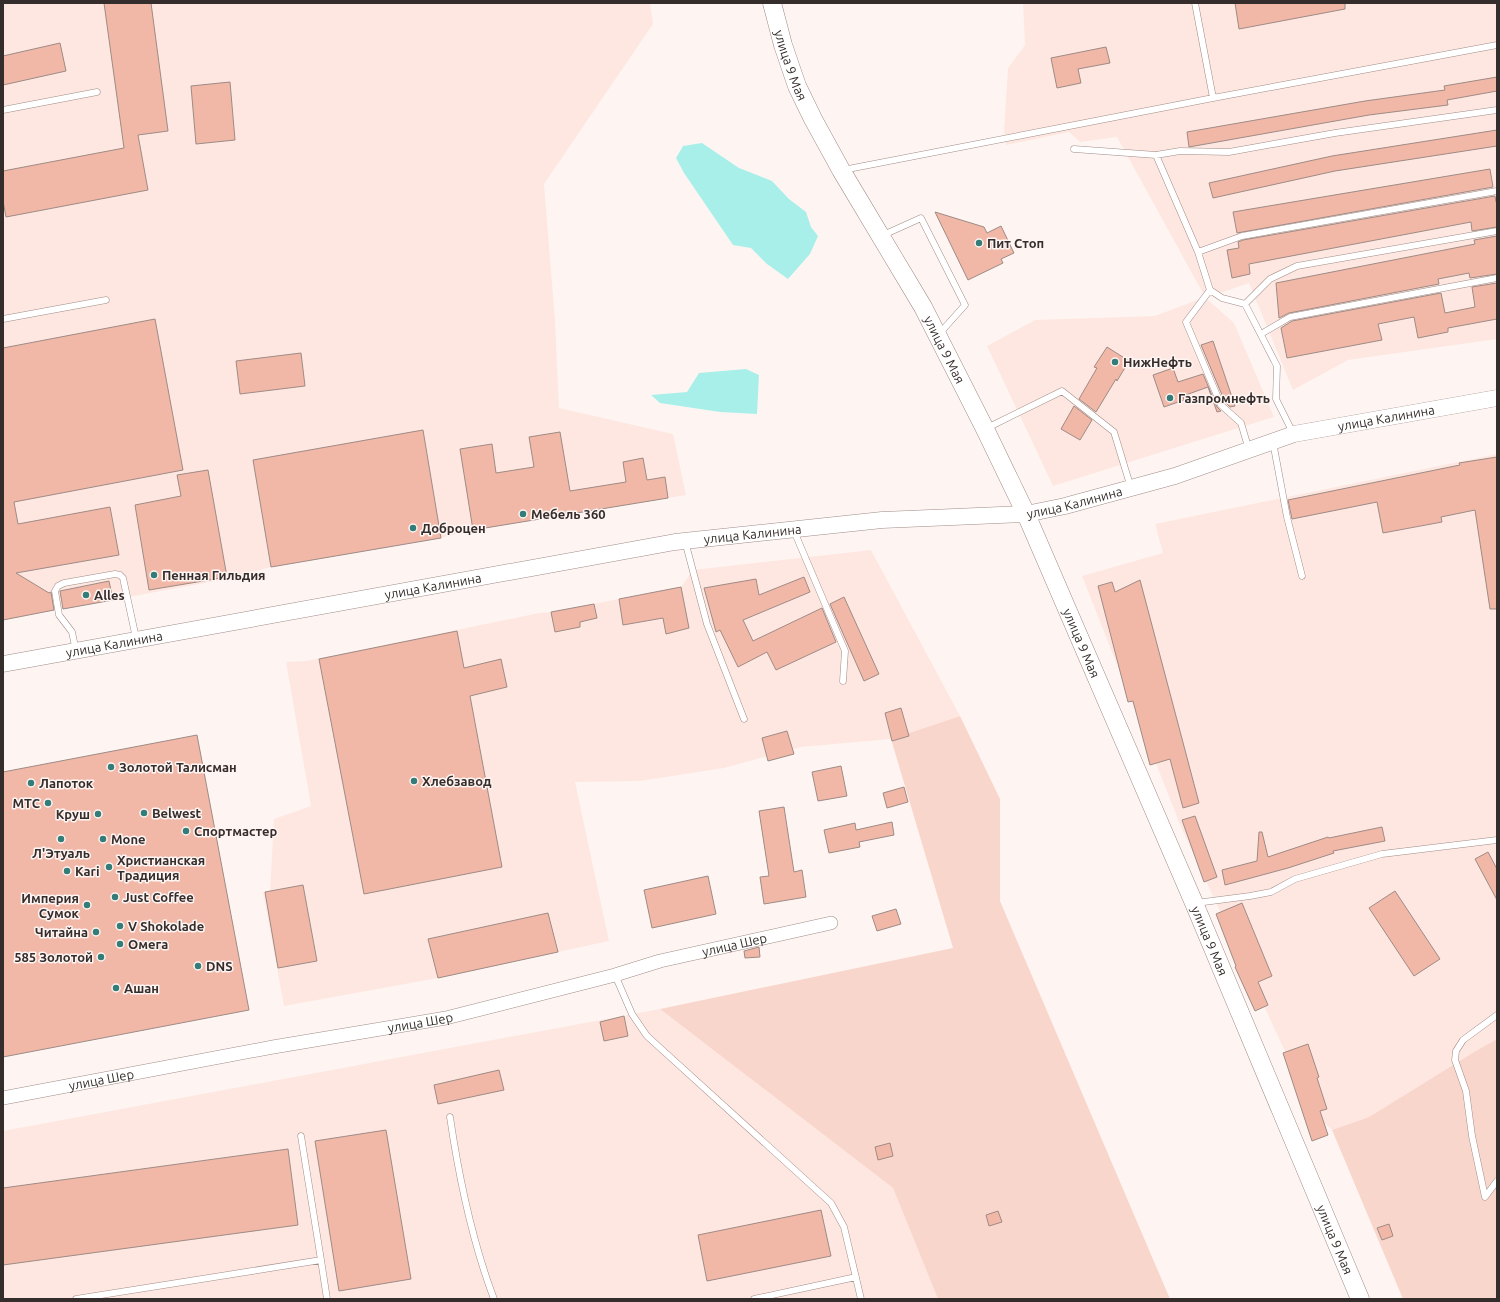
<svg xmlns="http://www.w3.org/2000/svg" width="1500" height="1302" font-family="Ubuntu,sans-serif">
	<rect width="100%" height="100%" fill="#fef5f3"/>
	<path fill="#fee7e0" d="M3,3H650L653,24L544,184L555,320L559,408L673,434L686,495L473,530L441,538L271,567L232,578L3,620Z
		M1023,3H1497V339L1348,360L1293,390L1249,283L1206,298L1234,323L1274,417L1053,486L987,346L1035,320L1155,316L1205,297L1117,137L1080,142L1069,132L1006,145L1004,130L1008,68L1025,45Z
		M1497,454V1039L1474,1052L1369,1117L1332,1130L1314,1114L1181,827L1082,576L1163,553L1155,524Z
		M871,550L960,716L891,739L801,747L724,768L640,781L575,782L609,941L438,978L284,1006L263,892L270,891L274,819L311,806L286,662L306,661L539,613L551,612L681,587L693,570Z
		M660,1009L893,1188L938,1299H3V1131Z"/>
	<path fill="#f9d6cc" d="M960,716L1000,799V901L1170,1299H938L893,1188L660,1009L953,948L891,739Z
		M1497,1039V1299H1403L1332,1130L1369,1117L1474,1052Z"/>
	<path fill="#a9efe9" d="M702,143L739,168L772,181L789,199L806,212L811,227L818,236L810,254L788,279L767,264L751,248L733,245L684,173L676,158L683,146Z
		M746,369L759,375L757,414L720,412L660,403L651,395L687,392L699,373Z"/>
	<path fill="#f1b8a8" stroke="#9e8b85" d="M104,3H151L168,131L138,135L148,190L6,217L3,201V171L124,148Z
		M1235,3H1345V9L1239,29Z
		M60,43L66,71L3,85V56Z
		M1106,47L1110,63L1078,69L1081,83L1057,88L1051,58Z
		M1497,77V91L1447,100L1448,105L1369,115L1189,147L1187,132L1365,101L1445,90L1444,86Z
		M230,82L235,140L196,144L191,86Z
		M1497,130V146L1335,171L1213,198L1209,183L1332,156Z
		M1490,169L1493,187L1237,233L1233,212Z
		M1495,196L1496,202L1497,201V227L1472,231L1471,222L1249,264L1250,274L1232,278L1227,250L1239,248L1238,242L1243,240Z
		M935,212L984,227L987,233L1001,226L1014,253L1001,259L1003,263L968,280Z
		M1497,236V274L1470,278L1469,273L1438,279L1439,284L1289,313L1279,318L1276,283L1475,244L1474,240Z
		M1497,283V319L1448,328V332L1418,338L1414,317L1378,324L1382,340L1287,358L1281,328L1292,321L1441,293L1445,313L1475,307L1472,287Z
		M155,319L183,470L14,502L18,524L110,507L119,555L16,573L49,593L51,592L54,610L3,620V348Z
		M1213,341L1235,406L1230,407L1225,402L1201,345Z
		M1107,347L1129,361L1117,381L1116,379L1096,412L1079,399L1097,368L1094,367Z
		M301,353L305,386L240,394L236,361Z
		M1173,368L1178,382L1203,374L1217,407L1221,411L1217,412L1208,387L1183,396L1184,400L1164,407L1153,375Z
		M1074,406L1092,420L1080,440L1061,429Z
		M423,430L441,538L271,567L253,460Z
		M560,432L570,491L626,482L623,462L643,458L647,480L665,477L668,498L473,530L460,449L492,444L496,473L534,467L529,437Z
		M1497,457V609H1490L1475,510L1441,517L1442,522L1383,533L1377,502L1292,519L1288,500L1460,465L1459,463Z
		M208,470L227,577L149,590L135,505L181,496L177,475Z
		M804,577L810,592L743,620L753,641L822,608L836,642L776,670L767,652L738,667L720,630L716,632L704,588L756,579L759,595Z
		M1140,580L1199,803L1183,808L1170,759L1150,765L1133,701L1128,702L1098,586L1112,582L1115,592Z
		M109,581L113,600L63,609L60,591Z
		M681,587L689,628L666,634L663,618L623,625L619,599Z
		M844,597L879,674L864,681L830,604Z
		M594,604L597,618L580,622V627L555,632L551,612Z
		M457,631L464,668L501,659L507,687L470,696L502,867L364,894L319,659Z
		M901,708L909,736L892,741L885,713Z
		M787,731L794,754L768,761L762,738Z
		M197,735L249,1010L3,1057V772Z
		M841,766L847,796L818,801L812,772Z
		M904,787L908,802L887,808L883,793Z
		M784,807L794,872L802,870L806,897L764,904L760,877L769,876L759,811Z
		M1195,816L1217,877L1204,882L1182,820Z
		M892,822L894,835L859,842L860,847L829,853L824,830L855,823L856,830Z
		M1382,827L1385,841L1333,851L1334,853L1288,868L1225,885L1222,870L1257,861L1259,832H1262L1268,857L1328,837L1329,838Z
		M1488,852L1497,869V900L1475,859Z
		M708,876L716,914L652,928L644,890Z
		M303,885L317,961L278,968L265,892Z
		M1395,891L1440,959L1414,976L1369,908Z
		M1242,903L1272,976L1258,982L1268,1005L1255,1011L1235,967L1236,966L1216,914Z
		M896,909L901,924L877,931L872,916Z
		M548,913L558,952L438,978L428,939Z
		M759,947L760,957L745,958L744,951Z
		M624,1016L628,1036L604,1041L600,1022Z
		M1308,1044L1319,1077L1317,1078L1327,1109L1320,1111L1328,1135L1312,1141L1283,1053Z
		M499,1070L504,1090L438,1104L434,1085Z
		M386,1130L411,1279L339,1291L315,1141Z
		M890,1143L893,1156L878,1160L875,1147Z
		M288,1149L298,1225L3,1265V1188Z
		M821,1210L831,1256L707,1281L698,1235Z
		M998,1211L1002,1222L989,1226L986,1215Z
		M1389,1224L1393,1236L1382,1240L1377,1228Z"/>
	<g fill="none" stroke-linecap="round" stroke-linejoin="round">
		<defs>
			<path id="service" d="M1195,3L1213,98L1497,45
				M3,110L97,92
				M1074,149L1156,155L1180,151L1229,152L1335,133L1497,110
				M1156,155L1198,252L1210,290L1222,298L1245,304L1277,366L1276,399L1293,433
				M843,170L1213,98
				M881,236L921,218L965,305L939,334
				M1198,252L1242,236L1497,191
				M1210,290L1186,322L1221,405L1241,423L1249,450
				M1245,304L1270,279L1297,266L1497,231
				M3,319L106,300
				M1261,334L1290,317L1497,278
				M987,428L1062,391L1114,432L1131,488
				M1273,442L1287,517L1302,576
				M794,531L845,651L843,681
				M685,541L707,624L744,719
				M76,651L72,632L59,615L55,591L58,586L64,583L115,574L120,575L123,578L136,638
				M1196,903L1250,896L1271,892L1295,879L1382,854L1497,840
				M615,975L632,1014L647,1036L831,1203L844,1227L861,1299
				M1497,1015L1463,1040L1456,1051L1455,1060L1466,1091L1472,1136L1485,1197L1497,1181
				M450,1117C459,1178 472,1241 494,1299
				M321,1260L327,1299
				M76,1299L321,1260L301,1136
				M754,1299L856,1277"/>
			<g id="minor">
				<path id="s1" d="M3,1098L273,1047L446,1018L615,975L660,961L831,923"/>
			</g>
			<g id="tertiary">
				<path id="s2" d="M3,664L675,542L882,520L1026,514L1065,506L1175,476L1294,434L1497,398"/>
			</g>
			<g id="secondary">
				<path id="s3" d="M772,3L783,45L797,86L813,119L841,170L923,307L985,429L1026,514L1194,903L1360,1299"/>
			</g>
		</defs>
		<use href="#service" stroke="#a08c87" stroke-width="7"/>
		<use href="#minor" stroke="#a08c87" stroke-width="14"/>
		<use href="#tertiary" stroke="#a08c87" stroke-width="17"/>
		<use href="#secondary" stroke="#a08c87" stroke-width="19"/>
		<use href="#service" stroke="#fff" stroke-width="6"/>
		<use href="#minor" stroke="#fff" stroke-width="13"/>
		<use href="#tertiary" stroke="#fff" stroke-width="16"/>
		<use href="#secondary" stroke="#fff" stroke-width="18"/>
	</g>
	<g fill="#347c77" stroke="#fef5f3" stroke-width="1.5">
		<circle cx="979" cy="243" r="4"/>
		<circle cx="1115" cy="362" r="4"/>
		<circle cx="1170" cy="398" r="4"/>
		<circle cx="523" cy="514" r="4"/>
		<circle cx="413" cy="528" r="4"/>
		<circle cx="154" cy="575" r="4"/>
		<circle cx="86" cy="595" r="4"/>
		<circle cx="111" cy="767" r="4"/>
		<circle cx="414" cy="781" r="4"/>
		<circle cx="31" cy="783" r="4"/>
		<circle cx="48" cy="803" r="4"/>
		<circle cx="144" cy="813" r="4"/>
		<circle cx="98" cy="814" r="4"/>
		<circle cx="186" cy="831" r="4"/>
		<circle cx="61" cy="839" r="4"/>
		<circle cx="103" cy="839" r="4"/>
		<circle cx="109" cy="867" r="4"/>
		<circle cx="67" cy="871" r="4"/>
		<circle cx="115" cy="897" r="4"/>
		<circle cx="87" cy="905" r="4"/>
		<circle cx="120" cy="926" r="4"/>
		<circle cx="96" cy="932" r="4"/>
		<circle cx="120" cy="944" r="4"/>
		<circle cx="101" cy="957" r="4"/>
		<circle cx="198" cy="966" r="4"/>
		<circle cx="116" cy="988" r="4"/>
	</g>
	<g text-anchor="middle" dominant-baseline="central" stroke-width="3" stroke-linejoin="round" paint-order="stroke">
		<g font-size="13" fill="#352d2b" stroke="#fef5f3">
			<text stroke="none"><textPath href="#s3" startOffset="65">улица 9 Мая</textPath></text>
			<text stroke="none"><textPath href="#s3" startOffset="389">улица 9 Мая</textPath></text>
			<text stroke="none"><textPath href="#s2" startOffset="1409">улица Калинина</textPath></text>
			<text stroke="none"><textPath href="#s2" startOffset="1085">улица Калинина</textPath></text>
			<text stroke="none"><textPath href="#s2" startOffset="761">улица Калинина</textPath></text>
			<text stroke="none"><textPath href="#s2" startOffset="437">улица Калинина</textPath></text>
			<text stroke="none"><textPath href="#s3" startOffset="713">улица 9 Мая</textPath></text>
			<text stroke="none"><textPath href="#s2" startOffset="113">улица Калинина</textPath></text>
			<text stroke="none"><textPath href="#s3" startOffset="1037">улица 9 Мая</textPath></text>
			<text stroke="none"><textPath href="#s1" startOffset="748">улица Шер</textPath></text>
			<text stroke="none"><textPath href="#s1" startOffset="424">улица Шер</textPath></text>
			<text stroke="none"><textPath href="#s1" startOffset="100">улица Шер</textPath></text>
			<text stroke="none"><textPath href="#s3" startOffset="1361">улица 9 Мая</textPath></text>
		</g>
		<g font-size="13" font-weight="bold" fill="#352d2b" stroke="#fef5f3" text-anchor="start">
			<text x="987" y="243">Пит Стоп</text>
			<text x="1123" y="362">НижНефть</text>
			<text x="1178" y="398">Газпромнефть</text>
			<text x="531" y="514">Мебель 360</text>
			<text x="421" y="528">Доброцен</text>
			<text x="162" y="575">Пенная Гильдия</text>
			<text x="94" y="595">Alles</text>
			<text x="119" y="767">Золотой Талисман</text>
			<text x="422" y="781">Хлебзавод</text>
			<text x="39" y="783">Лапоток</text>
			<text x="40" y="803" text-anchor="end">МТС</text>
			<text x="152" y="813">Belwest</text>
			<text x="90" y="814" text-anchor="end">Круш</text>
			<text x="194" y="831">Спортмастер</text>
			<text x="111" y="839">Mone</text>
			<text x="61" y="853" text-anchor="middle">Л'Этуаль</text>
			<text x="117" y="860">Христианская<tspan x="117" dy="15">Традиция</tspan></text>
			<text x="75" y="871">Kari</text>
			<text x="123" y="897">Just Coffee</text>
			<text x="79" y="898" text-anchor="end">Империя<tspan x="79" dy="15">Сумок</tspan></text>
			<text x="128" y="926">V Shokolade</text>
			<text x="88" y="932" text-anchor="end">Читайна</text>
			<text x="128" y="944">Омега</text>
			<text x="93" y="957" text-anchor="end">585 Золотой</text>
			<text x="206" y="966">DNS</text>
			<text x="124" y="988">Ашан</text>
		</g>
	</g>
	<rect width="1500" height="1302" fill="none" stroke="#352d2b" stroke-width="8"/>
</svg>
